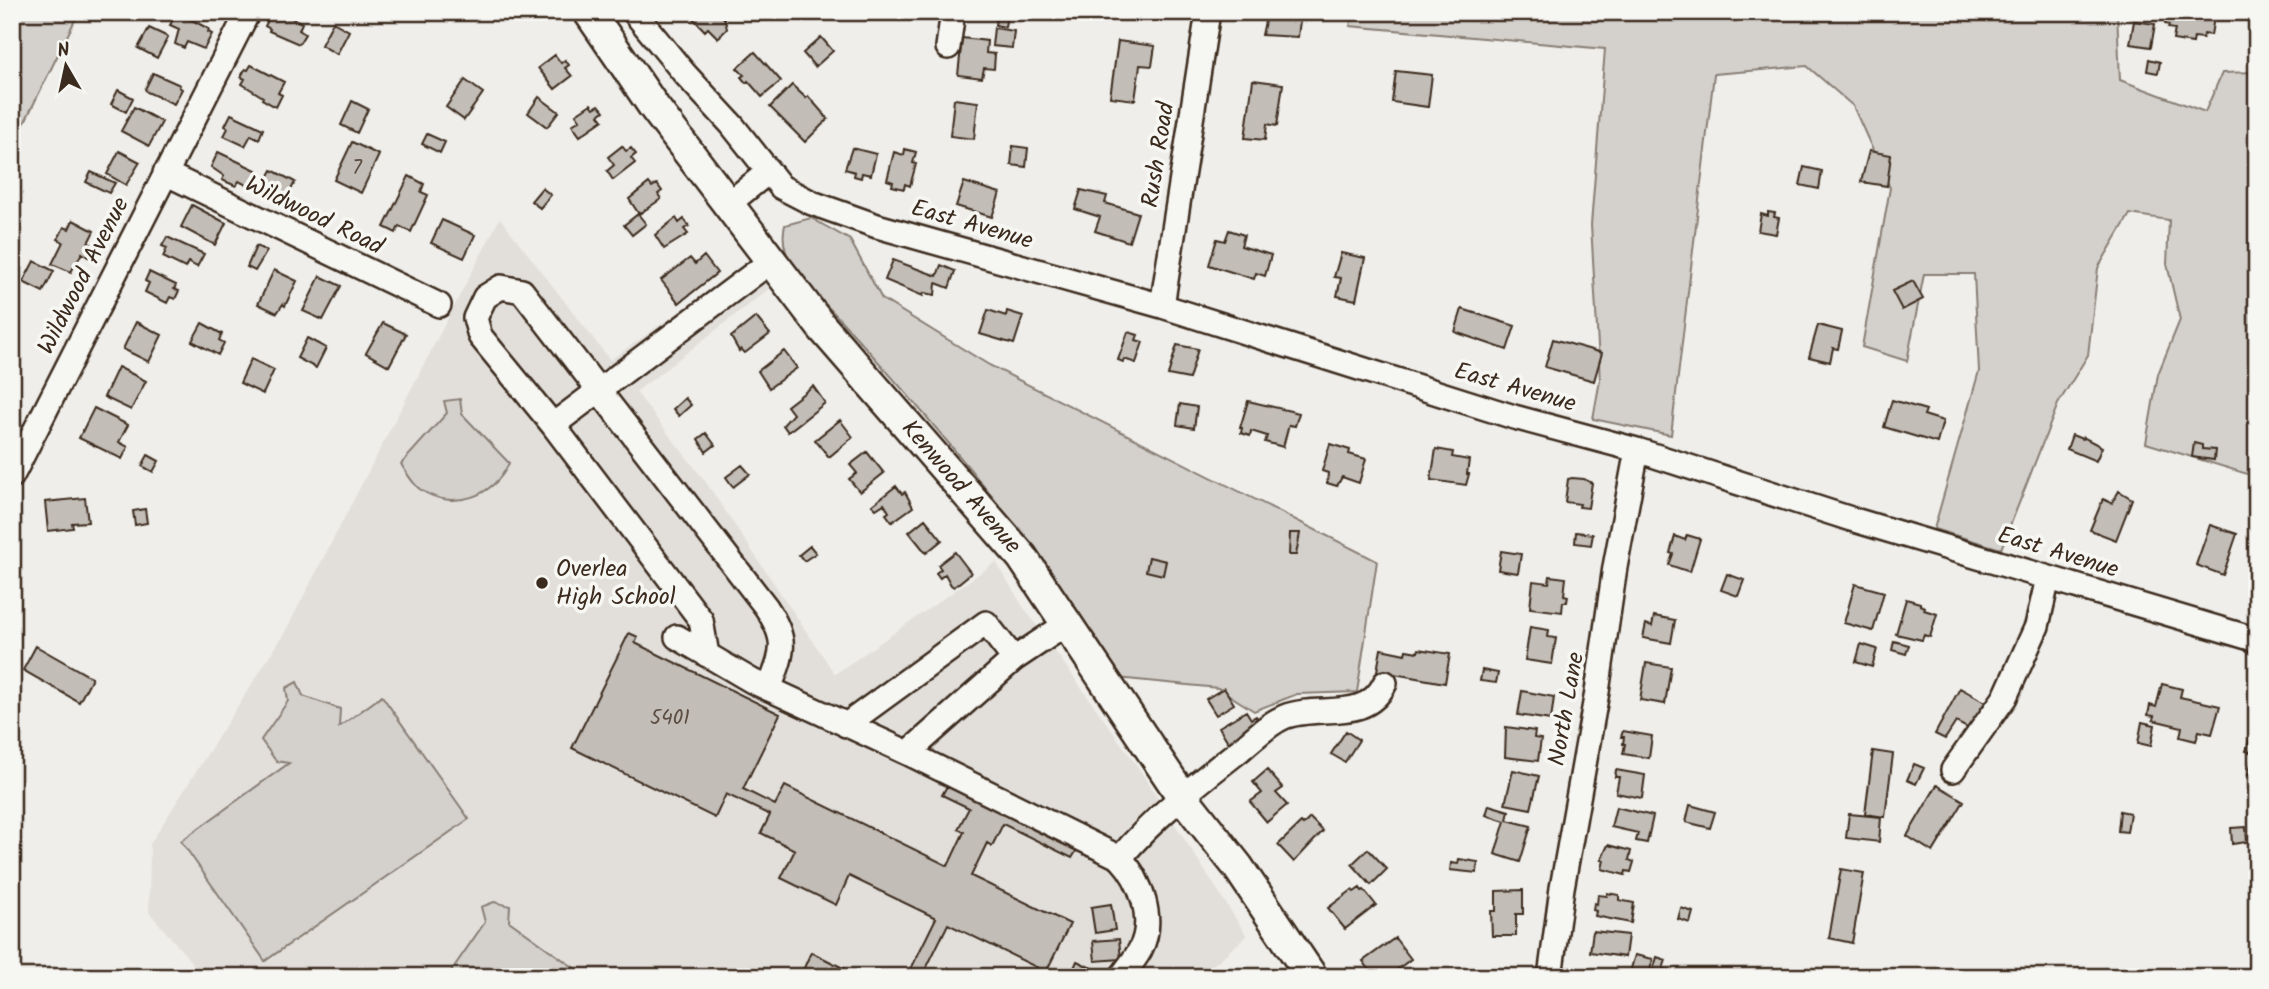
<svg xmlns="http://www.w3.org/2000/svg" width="2269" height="989" font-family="Kalam,sans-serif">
	<rect width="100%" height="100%" fill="#efeeea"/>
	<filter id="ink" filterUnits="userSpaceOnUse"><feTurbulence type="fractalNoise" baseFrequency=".0143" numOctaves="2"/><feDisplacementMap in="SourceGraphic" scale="14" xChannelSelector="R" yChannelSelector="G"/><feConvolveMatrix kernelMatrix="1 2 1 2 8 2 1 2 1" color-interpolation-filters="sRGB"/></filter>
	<g filter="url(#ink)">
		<path fill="#e2dfdb" d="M500,218L610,360L749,263L770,288L636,392L705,481L835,674L996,562L1022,605L1138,767L1247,936L1199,977H204L149,912L150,844L285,632Z"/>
		<path fill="#d4d1cc" stroke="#887e75" stroke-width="2" d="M12,12H79L12,148Z
			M1353,12H2117L2120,80L2205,112L2222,73L2257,72V477L2146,443L2158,374L2180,320L2167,264L2169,220L2130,214L2098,268L2088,355L2058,404L2001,549L1934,529L1979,371L1974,274H1924L1907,361L1862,347L1890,188L1853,106L1807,66L1714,74L1671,435L1593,419L1600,380L1591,225L1605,49L1350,26Z
			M811,218L850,240L882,299L989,365L1377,561L1357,692L1297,694L1254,711L1218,688L1117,678C1093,640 1069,599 1042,562C978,475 907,392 834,313C811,288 776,262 785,225Z
			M460,399L462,414L509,463C494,497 453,511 421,490C413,485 406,472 401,464L447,413L444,401Z
			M297,682L303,696L340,709L339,727L382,696L469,819L265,961L181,841L289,763L276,761L261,740L288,701L286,688Z
			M494,902L510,906L509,921L587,977H447L485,922L481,907Z"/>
		<path fill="#c2bdb7" stroke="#3b2a1e" stroke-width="2" d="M177,12L209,29L208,32L212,34L204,49L187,42L184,48L175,44L179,29L170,25Z
			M272,12H280L302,23L299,30L305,34L299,44L269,31L270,29L265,26Z
			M687,12H720L725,20L727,29L718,38L708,28L705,31Z
			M1267,12H1301L1298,37L1262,35Z
			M2171,12H2215L2211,35L2204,34L2203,38L2194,37L2193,43L2173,40L2175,29L2168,28L2169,25L2165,24L2167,14H2171Z
			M997,13L1007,14L1005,27L995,25Z
			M2253,20H2257V46L2249,45Z
			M2134,21L2155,24L2151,47L2130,44Z
			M333,22L349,31L337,54L321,45Z
			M149,28L168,37L157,58L138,48Z
			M994,28L1014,31L1012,48L992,46Z
			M821,37L833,51L815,67L803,53Z
			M962,38L987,41L986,53L995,54L994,69L984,68L982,78L958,75Z
			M1118,41L1155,46L1152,66L1140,65L1135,100L1110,97Z
			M755,52L781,81L762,97L748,81L746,83L741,77L744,75L737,68Z
			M555,55L561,63L565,60L569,65L565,68L572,76L555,89L538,68Z
			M2149,59L2160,62L2158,73L2147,71Z
			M251,65L284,82L278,93L282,95L276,107L262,99L263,97L242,84L245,79L241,77L245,69L248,70Z
			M1396,71L1432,75L1428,107L1392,102Z
			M153,73L180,85L179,87L182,89L174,104L147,92L145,89Z
			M465,80L483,93L464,120L446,107Z
			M1253,80L1283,84L1277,126L1267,124L1265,140L1245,138Z
			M792,85L806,98L808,96L828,119L805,142L770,107Z
			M118,90L133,98L126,112L111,104Z
			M539,97L559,112L547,127L528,113Z
			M954,99L978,102L974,139L950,136Z
			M352,101L368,109L357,133L341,125Z
			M591,104L594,108L599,105L604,111L599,115L603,120L580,136L572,125L580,120L576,114Z
			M134,107L162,122L149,146L121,131Z
			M231,114L263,129L259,139L251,135L245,146L224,136L228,128L225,126Z
			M427,134L445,142L440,153L422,144Z
			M352,142L379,155L361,193L334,180Z
			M622,146L626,151L631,148L636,154L631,158L635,163L613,180L607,171L614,165L608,157Z
			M1013,146L1028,148L1026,167L1011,165Z
			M852,148L876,154L871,175L862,173L861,178L854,176L855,172L845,169Z
			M905,149L916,152L913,163L916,164L910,186L905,184L904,189L892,186L893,182L887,180L894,152L904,155Z
			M119,151L140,162L126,185L107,174Z
			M1869,151L1891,155L1887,186L1861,182Z
			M218,152L258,171L250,187L239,181L236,186L222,180L224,176L211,167Z
			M1804,167L1822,171L1819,189L1800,185Z
			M272,170L295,182L286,200L267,191L270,185L265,183Z
			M91,172L115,183L109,193L86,182Z
			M409,176L424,184L421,192L428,195L411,232L399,226L396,233L384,227Z
			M964,182L1000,193L992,217L956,206Z
			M649,183L652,187L657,184L662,191L658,194L661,199L639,214L629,199Z
			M542,188L551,195L540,208L531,201Z
			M1081,190L1107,196L1105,203L1138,213L1129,242L1095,231L1100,217L1075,209Z
			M192,205L226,223L215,245L181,227Z
			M1768,212L1775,213L1774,217L1779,218L1776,234L1758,231L1761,214L1768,216Z
			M638,214L646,224L632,235L624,225Z
			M676,218L679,223L684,219L689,226L684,229L688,234L664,249L655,235Z
			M73,220L94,231L88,243L94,245L88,257L82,253L71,272L52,264L63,242L58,239L64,227L69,229Z
			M442,220L475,235L464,258L431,243Z
			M1229,230L1244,235L1241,246L1271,255L1265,276L1256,273L1254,279L1209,265L1217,239L1225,241Z
			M167,237L204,254L197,267L188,262L185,268L163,257L167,248L162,246Z
			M256,246L267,251L255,271L247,267Z
			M1341,253L1365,258L1356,300L1337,296L1341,278L1334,277Z
			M704,256L717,273L679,303L661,280L690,258L695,264Z
			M893,260L937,276L941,265L955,271L949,288L936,283L935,295L924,293L923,296L885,280Z
			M34,261L54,271L43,292L23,282Z
			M274,270L297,281L285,306L283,304L277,313L258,304Z
			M149,272L176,285L174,289L179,291L175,299L170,297L167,303L145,292L149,283L145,281Z
			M320,276L341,286L323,320L303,311Z
			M1913,281L1923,299L1902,310L1892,291Z
			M1462,309L1515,326L1507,350L1455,332Z
			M988,310L1006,316L1007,311L1023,316L1014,344L980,334Z
			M756,317L770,334L745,353L741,349L739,351L731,337Z
			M136,322L162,335L149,362L123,349Z
			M202,323L222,334L219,340L224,343L218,355L192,341Z
			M383,323L406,334L389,366L366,353Z
			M1818,325L1842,331L1838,349L1833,348L1830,362L1809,357Z
			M1128,332L1138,335L1136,340L1143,342L1136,363L1124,359L1123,362L1118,360Z
			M307,338L326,348L316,368L297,358Z
			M1553,339L1602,353L1594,381L1545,367Z
			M1177,345L1198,349L1189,379L1168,375Z
			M784,351L797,368L769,388L758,371Z
			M251,359L274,370L263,394L240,383Z
			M118,367L146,381L131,410L104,397Z
			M813,386L825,403L788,432L783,425L793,414L787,406Z
			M685,398L691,405L679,416L673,409Z
			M1892,400L1926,410L1924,415L1943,421L1937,443L1884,427Z
			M1248,401L1299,413L1295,426L1289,425L1283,447L1265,442L1267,436L1251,431L1250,436L1241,433L1242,428H1240Z
			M1180,404L1197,407L1194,428L1177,425Z
			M94,408L128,425L119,442L128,447L122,459L79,438Z
			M840,420L853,437L829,457L815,440Z
			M706,433L715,445L706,452L698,439Z
			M2072,435L2082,439L2083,437L2102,447L2096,461L2067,449Z
			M2194,443L2202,445V449L2215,450L2214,460L2192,457Z
			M1330,444L1350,450L1349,454L1366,459L1359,483L1342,477L1337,486L1327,483L1328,473L1322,471Z
			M1436,449L1453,452L1452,457L1469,460L1467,474H1469L1466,485L1431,480Z
			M867,452L884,473L860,492L849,479L857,473L850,465Z
			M148,455L159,461L153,472L142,466Z
			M742,465L750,474L733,487L726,477Z
			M1572,478L1584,479L1592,483L1588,508L1579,507L1580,504L1565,502L1568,479Z
			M896,486L902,494L905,492L913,507L892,522L886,514L889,512L884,504L876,509L872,505Z
			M2119,491L2132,499L2116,540L2090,530L2103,499L2112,503Z
			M85,498L88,522L72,523L73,528L48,531L45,502Z
			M145,509L147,523L135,525L133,511Z
			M925,519L942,540L926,553L909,532Z
			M2210,525L2237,534L2223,575L2196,565Z
			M1576,532L1593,534L1591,545L1575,543Z
			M1290,533H1300L1296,555H1289Z
			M1687,535L1700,539L1690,572L1669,565L1673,554L1670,553L1675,536L1685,540Z
			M810,546L816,553L804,561L799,555Z
			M1501,551L1521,554L1518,573L1498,570Z
			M955,552L971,573L954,587L951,585L945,574L940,578L936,573L941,569L938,565Z
			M1149,557L1166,561L1163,575L1146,571Z
			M1727,574L1744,580L1738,596L1721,590Z
			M1550,576L1566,578L1564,595L1568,596L1567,602H1563L1562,612L1530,608L1533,581L1549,583Z
			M1855,584L1884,592L1873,631L1844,623Z
			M1906,599L1920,603V605L1925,607L1924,610L1937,614L1930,637L1924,635L1922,640L1896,634Z
			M1654,616L1675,620L1671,643L1643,638L1646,624L1652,626Z
			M1530,627L1549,630L1548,637L1556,638L1552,664L1525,660Z
			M629,633L638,637L635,643L780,714L743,789L775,805L785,786L948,866L964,832L958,829L969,808L942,795L947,786L1077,850L1072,858L1003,824L992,846L987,843L971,876L1070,924L1046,972L948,924L922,977H907L936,918L849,876L836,905L781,878L795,850L761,833L770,815L726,794L715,818L572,748Z
			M1894,641L1909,645L1906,654L1892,650Z
			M1861,644L1877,649L1872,667L1856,662Z
			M36,646L92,678L79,702L23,670Z
			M1381,649L1405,654L1406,650L1418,652L1419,649L1450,654L1445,683L1377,671Z
			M1646,663L1671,667L1665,704L1640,700Z
			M1482,670L1498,673L1496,683L1480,681Z
			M2162,684L2182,689L2180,697L2220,706L2212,734L2199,731L2196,741L2180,737L2182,727L2153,720L2154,716L2148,715L2150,705L2156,707Z
			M1224,688L1234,704L1216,715L1206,699Z
			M1960,688L1985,702L1969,729L1956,722L1945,739L1935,734Z
			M1522,691L1554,697L1551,720L1518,715Z
			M1246,711L1251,719L1256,716L1261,724L1230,745L1219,727Z
			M2142,722L2155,725L2151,746L2138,743Z
			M2254,723H2257V778L2248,775L2254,753L2246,751Z
			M1506,727L1535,731L1534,738L1541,739L1538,761L1505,757Z
			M1346,731L1359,740L1345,762L1331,754Z
			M1623,731L1652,736L1649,758L1623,754L1625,744H1623L1624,737H1621Z
			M1873,751L1893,754L1885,817L1865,814Z
			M1914,764L1924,768L1916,784L1907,780Z
			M1267,770L1283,788L1276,793L1287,805L1267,822L1250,802L1262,793L1253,782Z
			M1513,770L1539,776L1531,809L1505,804Z
			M1616,770L1645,775L1642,798L1616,793L1619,777H1615Z
			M1937,785L1964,801L1933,852L1907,836Z
			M1489,805L1509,811L1507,820L1531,826L1520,862L1495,854L1505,821L1486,815Z
			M1690,805L1715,812L1710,828L1686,822Z
			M1616,807L1653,816L1647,843L1636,841L1638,833L1611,827Z
			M2120,811L2130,813L2127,832L2118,831Z
			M1849,814L1881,817L1879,842L1846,838Z
			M1310,818L1323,831L1294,862L1278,845L1301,823L1303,825Z
			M2246,827L2247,842L2232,844L2231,828Z
			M1608,845L1631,851L1629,860L1634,862L1631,872L1626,871L1625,875L1602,869L1604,860H1601Z
			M1368,849L1387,869L1371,885L1352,864Z
			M1459,859L1478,862L1477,873L1450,870L1451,863L1458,864Z
			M1841,869L1864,873L1852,943L1829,938Z
			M1360,888L1362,891L1364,890L1376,905L1345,929L1328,908L1352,890L1354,892Z
			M1523,890V914H1516V936H1492L1491,911H1496V891Z
			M1607,893L1619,895V900L1634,903L1631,923L1595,916L1596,911L1593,910L1594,903L1597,904L1598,895L1607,896Z
			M1111,904L1115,930L1095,933L1091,907Z
			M1681,908L1693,912L1690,923L1678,919Z
			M1593,931L1628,935L1625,957L1590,952Z
			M1395,938L1411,959L1387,977H1375L1363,961Z
			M1119,939L1121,959L1095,961L1093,941Z
			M811,952L861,977H800Z
			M1635,955L1653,959L1648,977L1630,972Z
			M1657,957L1666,960L1663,969L1672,971L1670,977L1652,974Z
			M1077,961L1102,973L1100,977H1070Z
			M1590,969L1627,977H1583L1589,976Z"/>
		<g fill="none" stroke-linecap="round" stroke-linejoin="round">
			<defs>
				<path id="minor" d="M634,12L684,73L732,125L781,187L812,203L877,226L1162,306L1514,417L1637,450L1851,519L2257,640
					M948,47L953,12
					M165,173L439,305
					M727,205L768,172
					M1162,306L1208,12
					M553,425L771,261
					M12,476L248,12
					M677,637L752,681L908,753L1120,858C1141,880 1156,920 1140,950C1135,959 1128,968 1121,977
					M707,655L701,620L553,425L480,336L475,318L485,297L501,287L522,291L766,607C789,642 783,652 769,689
					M846,725L986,623L1014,659
					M908,753L1014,659L1068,623
					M1953,770L2005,697L2037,626L2048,578
					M1120,858C1155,816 1198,783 1240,750C1253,739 1268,724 1284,717C1318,703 1366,724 1385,683
					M1550,977L1562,888L1597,692L1615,567L1637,450"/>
				<g id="major">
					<path id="s1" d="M589,12L654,107L821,326L1022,557L1182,796L1238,867L1312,977"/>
				</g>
			</defs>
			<use href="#minor" stroke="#3b2a1e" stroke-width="28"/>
			<use href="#major" stroke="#3b2a1e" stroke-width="35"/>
			<use href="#minor" stroke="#f6f6f2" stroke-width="23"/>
			<use href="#major" stroke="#f6f6f2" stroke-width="30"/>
		</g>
	</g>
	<circle fill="#3b2a1e" stroke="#f6f6f2" stroke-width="2.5" cx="542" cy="583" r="7"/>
	<g text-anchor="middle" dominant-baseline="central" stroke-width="7" stroke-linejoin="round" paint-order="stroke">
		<g font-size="21" fill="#5d4f44">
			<text x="357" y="168">7</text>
			<text x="670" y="718">5401</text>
		</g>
		<g font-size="24" fill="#3b2a1e" stroke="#f6f6f2">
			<text transform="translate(1159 155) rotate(-81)">Rush Road</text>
			<text transform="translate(314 216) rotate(26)">Wildwood Road</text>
			<text transform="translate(972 225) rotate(16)">East Avenue</text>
			<text transform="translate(84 276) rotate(-63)">Wildwood Avenue</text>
			<text transform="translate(1515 388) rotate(16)">East Avenue</text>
			<text stroke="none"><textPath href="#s1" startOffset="604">Kenwood Avenue</textPath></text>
			<text transform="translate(2058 553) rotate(17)">East Avenue</text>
			<text transform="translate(1567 709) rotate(-80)">North Lane</text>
		</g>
		<g font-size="24" fill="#3b2a1e" stroke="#f6f6f2" text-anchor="start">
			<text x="556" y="569">Overlea<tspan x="556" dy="28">High School</tspan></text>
		</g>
	</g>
	<rect width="2269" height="989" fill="none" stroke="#f6f6f2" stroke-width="42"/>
	<rect x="21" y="21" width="2227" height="947" fill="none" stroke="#3b2a1e" stroke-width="2.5" filter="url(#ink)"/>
	<g transform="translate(66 66) rotate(351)" stroke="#f6f6f2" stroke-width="5" paint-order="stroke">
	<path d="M0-5L12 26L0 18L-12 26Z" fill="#3b2a1e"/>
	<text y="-10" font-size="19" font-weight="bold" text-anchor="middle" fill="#3b2a1e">N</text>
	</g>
</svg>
